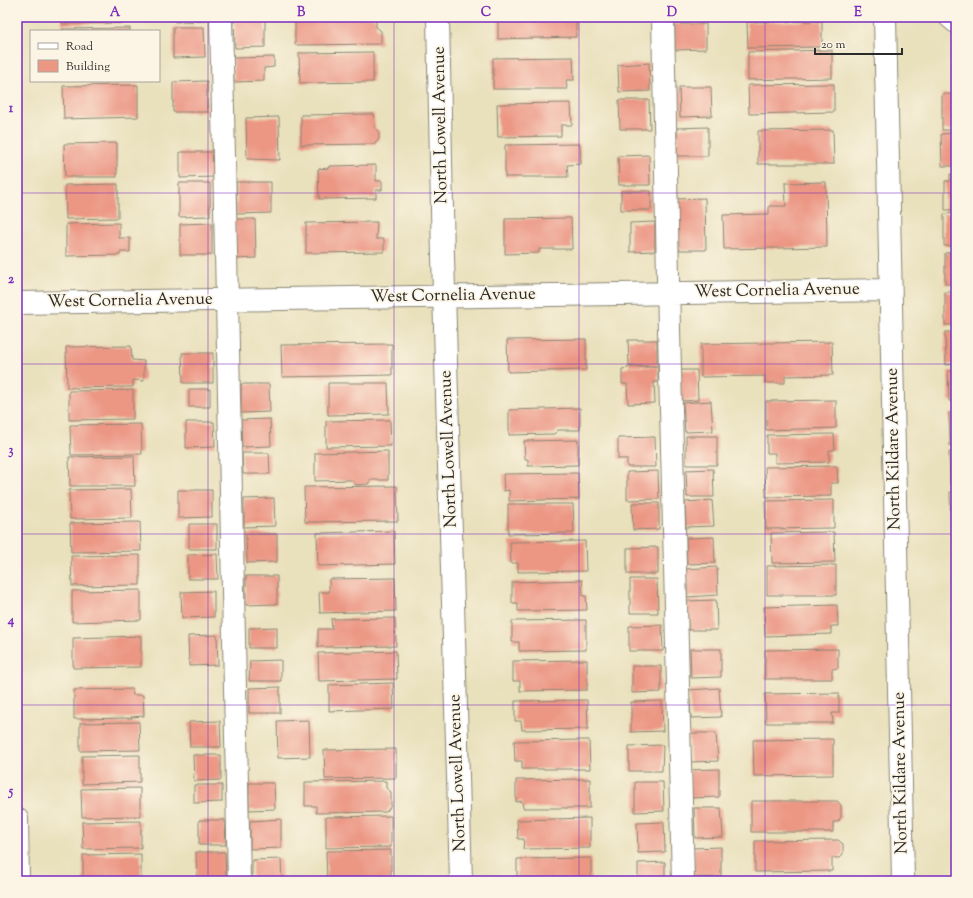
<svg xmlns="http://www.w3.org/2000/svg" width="973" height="898" font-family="'Sorts Mill Goudy',serif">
	<rect width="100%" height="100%" fill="#fcf5e5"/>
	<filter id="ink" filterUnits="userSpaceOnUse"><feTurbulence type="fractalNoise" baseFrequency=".025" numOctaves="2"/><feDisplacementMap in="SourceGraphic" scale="8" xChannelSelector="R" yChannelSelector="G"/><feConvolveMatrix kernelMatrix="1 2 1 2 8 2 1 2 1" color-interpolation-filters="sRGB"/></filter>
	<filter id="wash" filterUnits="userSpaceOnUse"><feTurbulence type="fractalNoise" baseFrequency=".012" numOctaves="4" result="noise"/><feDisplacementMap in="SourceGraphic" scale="16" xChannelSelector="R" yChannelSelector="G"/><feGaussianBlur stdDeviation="0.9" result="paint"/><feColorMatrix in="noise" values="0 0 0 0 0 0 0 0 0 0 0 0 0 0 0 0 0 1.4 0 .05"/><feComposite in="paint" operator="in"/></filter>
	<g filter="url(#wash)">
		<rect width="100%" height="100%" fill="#e9e0bc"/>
		<g id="blocks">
			<path fill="#ec9684" d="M62,17H128V23L62,24Z
				M175,17H206V21L175,22Z
				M234,17H265V47L235,48Z
				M295,17H372L376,20V27L381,31V44L295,45Z
				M498,17H576V37L498,39Z
				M822,21V47L748,48L747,22Z
				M675,24H706V49L675,50Z
				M173,27H204L205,57L173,58Z
				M130,28V31H62V29Z
				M832,50V78L748,80V52Z
				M373,52V82L300,83L299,53Z
				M274,57V67L264,68V81L234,82L233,58Z
				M573,57L574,80H566L567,89H493V58Z
				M649,63L650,91L619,92L618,65Z
				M207,81V112H173V82Z
				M834,84V112L749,114L748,85Z
				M138,85V117L64,119L63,86Z
				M679,87H711L712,116L680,117Z
				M942,94H956V130H942Z
				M619,100H649L650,129H620Z
				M571,103L572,125H561V136L498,137L497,104Z
				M374,114L375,128L379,131V139L375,144L301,145V115Z
				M279,117L280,160L247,159L246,118Z
				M708,127V156H677V128Z
				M833,130L834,164H758V131Z
				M956,133V166H942L941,134Z
				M117,143V177H65L64,144Z
				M580,144L581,164L567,165L568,177H505V145Z
				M180,152H213L214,177L180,178Z
				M649,155L650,185H619L618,156Z
				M376,165V181H382V190H376V198L319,199L318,169L329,168V166Z
				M950,174H956V210H945V181H950Z
				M236,182H271V213L237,214Z
				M826,182L827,247L724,249L723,215L769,214V206H786L785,183Z
				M179,183H210V216L179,217Z
				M118,184V218L66,219L65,185Z
				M621,191H651V210H621Z
				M705,198L706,250H678L677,199Z
				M956,213V246H944V214Z
				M571,218L572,249H539V253L505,254V219Z
				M234,219H255L256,258L235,259Z
				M377,222L376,239H384V252L306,253V223Z
				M655,222V251L630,252V223Z
				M119,223V238H130V252H120V255L66,256V224Z
				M212,223V255H180V224Z
				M956,252V284H945V253Z
				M945,292H956V325H945Z
				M945,332H956V364L946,365Z
				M586,339V370L508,372L507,340Z
				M628,340H657V366H629Z
				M832,342L833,375L785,376V383H765V376L701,377V344Z
				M392,344V375L282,377L281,345Z
				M131,346L132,360L144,361V381L133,380V387L67,388L66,347Z
				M182,353H213V383H183Z
				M628,367H658V382H654L655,403L628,404L627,384H622V369L628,368Z
				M679,370H697L698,400L680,401Z
				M948,371H956V401H949Z
				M328,383H388L389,414L328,415Z
				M241,384H269L270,412L241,413Z
				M189,389H210V407H189Z
				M133,390V419L69,420V391Z
				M836,400V428L766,430V401Z
				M711,401L713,431L685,432L683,403Z
				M580,408V430H558L554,434L509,435V410Z
				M949,413H956V446H950Z
				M270,419L271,446L242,447L241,420Z
				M390,420L391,446L326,447V421Z
				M186,422H214L215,447L186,448Z
				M141,424L142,454L71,455L70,425Z
				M834,434L835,450H829V462L775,463V453H767V435Z
				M686,436H717V465H686Z
				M655,437L656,467H627V459H618V438Z
				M578,440V465L528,466V459H525L524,441Z
				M388,451V480H371L368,484L356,485L351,480L315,481V453Z
				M949,452H956V485H950Z
				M242,453H269L270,474H243Z
				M134,456L135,486H70L69,457Z
				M837,466L838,483H831V496L766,497L765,467Z
				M713,469L714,497H687L686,470Z
				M658,471L659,499L627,500V472Z
				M578,473L579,499L509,501V490L504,491L503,474Z
				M397,486L398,521L305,522L304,487Z
				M131,489L132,518L70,519L69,490Z
				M178,490H212V517L178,518Z
				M950,492H956V527H951Z
				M274,498L275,526L244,527V499Z
				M712,500L714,526L686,527L685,502Z
				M834,500V528L766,529L765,501Z
				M632,503H659V529L633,530Z
				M508,504H573L574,533L508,534Z
				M140,522L141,551L71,552L70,523Z
				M189,524H217V549H189Z
				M394,531L395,564L318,566L317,533Z
				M834,532L835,562L772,563L771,533Z
				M954,533H956V558L955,559Z
				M246,534H277V562L247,563Z
				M714,537L715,563L687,564L686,538Z
				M585,541L586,571L518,572V563H511L510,542Z
				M658,547V574H627V548Z
				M217,554L218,579H188V555Z
				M140,555V585L72,586L71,556Z
				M836,565V595H767V566Z
				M717,567L718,595L687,597L686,569Z
				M954,571H956V601H955Z
				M246,576H277V604L246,605Z
				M395,578L396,611L320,613L319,592H329V579Z
				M630,579H657L658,613H630Z
				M582,580L583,596H586L587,610L518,611V603H512V582Z
				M141,590V620L72,622V591Z
				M214,591V617L182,618L181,592Z
				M716,600L717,630H688L687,601Z
				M837,605L838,626H831V634L765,636L764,607Z
				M952,610H956V641H953Z
				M395,618L396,646L318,647V629H332L331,619Z
				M586,620V650L519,651V642H512V621Z
				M662,625L663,651H629V626Z
				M277,627V648H249V628Z
				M217,635L218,665L189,666L188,636Z
				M141,636V667L73,668V638Z
				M690,649H721V677L691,678Z
				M838,649V668L832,669V679H765V650Z
				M396,651L397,679L319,681L318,653Z
				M281,660V681H249L250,661Z
				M587,660V690L520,691V681H513V661Z
				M632,666H661V692L632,693Z
				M393,683L394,709L329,711V685Z
				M280,687V713H249V688Z
				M719,688L721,717L691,718L689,690Z
				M132,689L133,695H143L144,716L131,717L132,718L74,719V690Z
				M953,690H956V720H954Z
				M839,693V713H832L833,723H766L765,694Z
				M587,700L588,729L522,730L521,721H515V701Z
				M662,701L663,731L631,732V702Z
				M309,720L310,757L278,758L277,721Z
				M220,721L221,747H190L189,722Z
				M139,722L140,750L80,751V723Z
				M954,728H956V757H955Z
				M689,733H716L718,761L690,762Z
				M833,739V775L754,776L753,740Z
				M589,740L590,769H522V761H515L514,741Z
				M663,745L662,771H629V746Z
				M396,749V778L325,779L324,750Z
				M140,755V782L82,784V756Z
				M193,755H221V780L194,781Z
				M719,769V797L690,798L689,770Z
				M590,779V808H523L522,801L516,802V780Z
				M386,781V788L391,792V806L386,812L316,813V806H305V782Z
				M635,782H663L664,811L635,812Z
				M249,783H274L275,809L249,810Z
				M194,785H222V802L194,803Z
				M140,788V816L82,817L81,789Z
				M751,801H837L841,805V817L838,822H833V832H751Z
				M694,808H721L723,837L695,838Z
				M391,816V847L326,848V817Z
				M590,818V848L523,849L524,839H518L517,820Z
				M281,819V848L250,849V821Z
				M199,820H225L226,845H199Z
				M141,821V848L83,849L82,822Z
				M664,822L665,852L638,853L637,823Z
				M838,840L843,844V854L839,858H832V871L755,872V841Z
				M721,847V877L694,878L693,848Z
				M391,850V880L327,881L326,851Z
				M196,852H225L226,879L197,880Z
				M141,854V881H83V855Z
				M591,858V881H524V879H517V859Z
				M281,859L282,881H252V860Z
				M665,862V881H638V863Z"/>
		</g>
	</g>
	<g filter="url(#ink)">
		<use href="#blocks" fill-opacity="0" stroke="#8a8674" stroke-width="1"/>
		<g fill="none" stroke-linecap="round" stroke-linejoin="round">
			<defs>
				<path id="minor" d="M221,17L227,300L239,881
					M438,17L443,257L461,881
					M663,17L669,331L683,881
					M885,17L903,881
					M950,17L956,22
					M17,303L890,290
					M17,819L18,881"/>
			</defs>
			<use href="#minor" stroke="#8a8674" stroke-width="24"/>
			<use href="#minor" stroke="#fff" stroke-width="22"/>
		</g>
	</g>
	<path fill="none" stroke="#7b2cbf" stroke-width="1" stroke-opacity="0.55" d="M208,17V881M394,17V881M579,17V881M765,17V881M17,193H956M17,364H956M17,534H956M17,705H956"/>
	<g text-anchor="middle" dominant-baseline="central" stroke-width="3.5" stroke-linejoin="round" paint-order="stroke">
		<g font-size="17" fill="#2b2b2b" stroke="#fcf5e5">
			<text transform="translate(441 125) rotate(-91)">North Lowell Avenue</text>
			<text transform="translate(777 291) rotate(-1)">West Cornelia Avenue</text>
			<text transform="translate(453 296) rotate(-1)">West Cornelia Avenue</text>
			<text transform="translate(130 301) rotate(-1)">West Cornelia Avenue</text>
			<text transform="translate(449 449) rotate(-92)">North Lowell Avenue</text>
			<text transform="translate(894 449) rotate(-91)">North Kildare Avenue</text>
			<text transform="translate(458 773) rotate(-92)">North Lowell Avenue</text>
			<text transform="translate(901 773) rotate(-91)">North Kildare Avenue</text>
		</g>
	</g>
	<rect width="973" height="898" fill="none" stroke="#fcf5e5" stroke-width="44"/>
	<rect x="30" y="30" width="130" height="52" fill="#fcf5e5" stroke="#a8a49b"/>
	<rect x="38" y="43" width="20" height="6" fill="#ffffff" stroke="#a8a49b"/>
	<text x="66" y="50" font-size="12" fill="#2b2b2b">Road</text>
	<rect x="38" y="60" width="20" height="12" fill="#ec9684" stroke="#a8a49b"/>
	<text x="66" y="70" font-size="12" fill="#2b2b2b">Building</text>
	<path d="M815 48v6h87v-6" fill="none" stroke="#2b2b2b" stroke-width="2"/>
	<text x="821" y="48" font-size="12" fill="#2b2b2b" stroke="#fcf5e5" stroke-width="3" paint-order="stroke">20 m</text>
	<rect x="22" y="22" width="929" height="854" fill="none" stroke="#7b2cbf" stroke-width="1.5"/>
	<g font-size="13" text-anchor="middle" font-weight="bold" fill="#7b2cbf">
		<text x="115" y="16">A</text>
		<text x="301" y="16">B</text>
		<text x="486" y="16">C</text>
		<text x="672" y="16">D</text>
		<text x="858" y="16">E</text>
		<text x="11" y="112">1</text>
		<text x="11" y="283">2</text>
		<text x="11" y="454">3</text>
		<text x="11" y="624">4</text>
		<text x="11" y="795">5</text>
	</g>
</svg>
